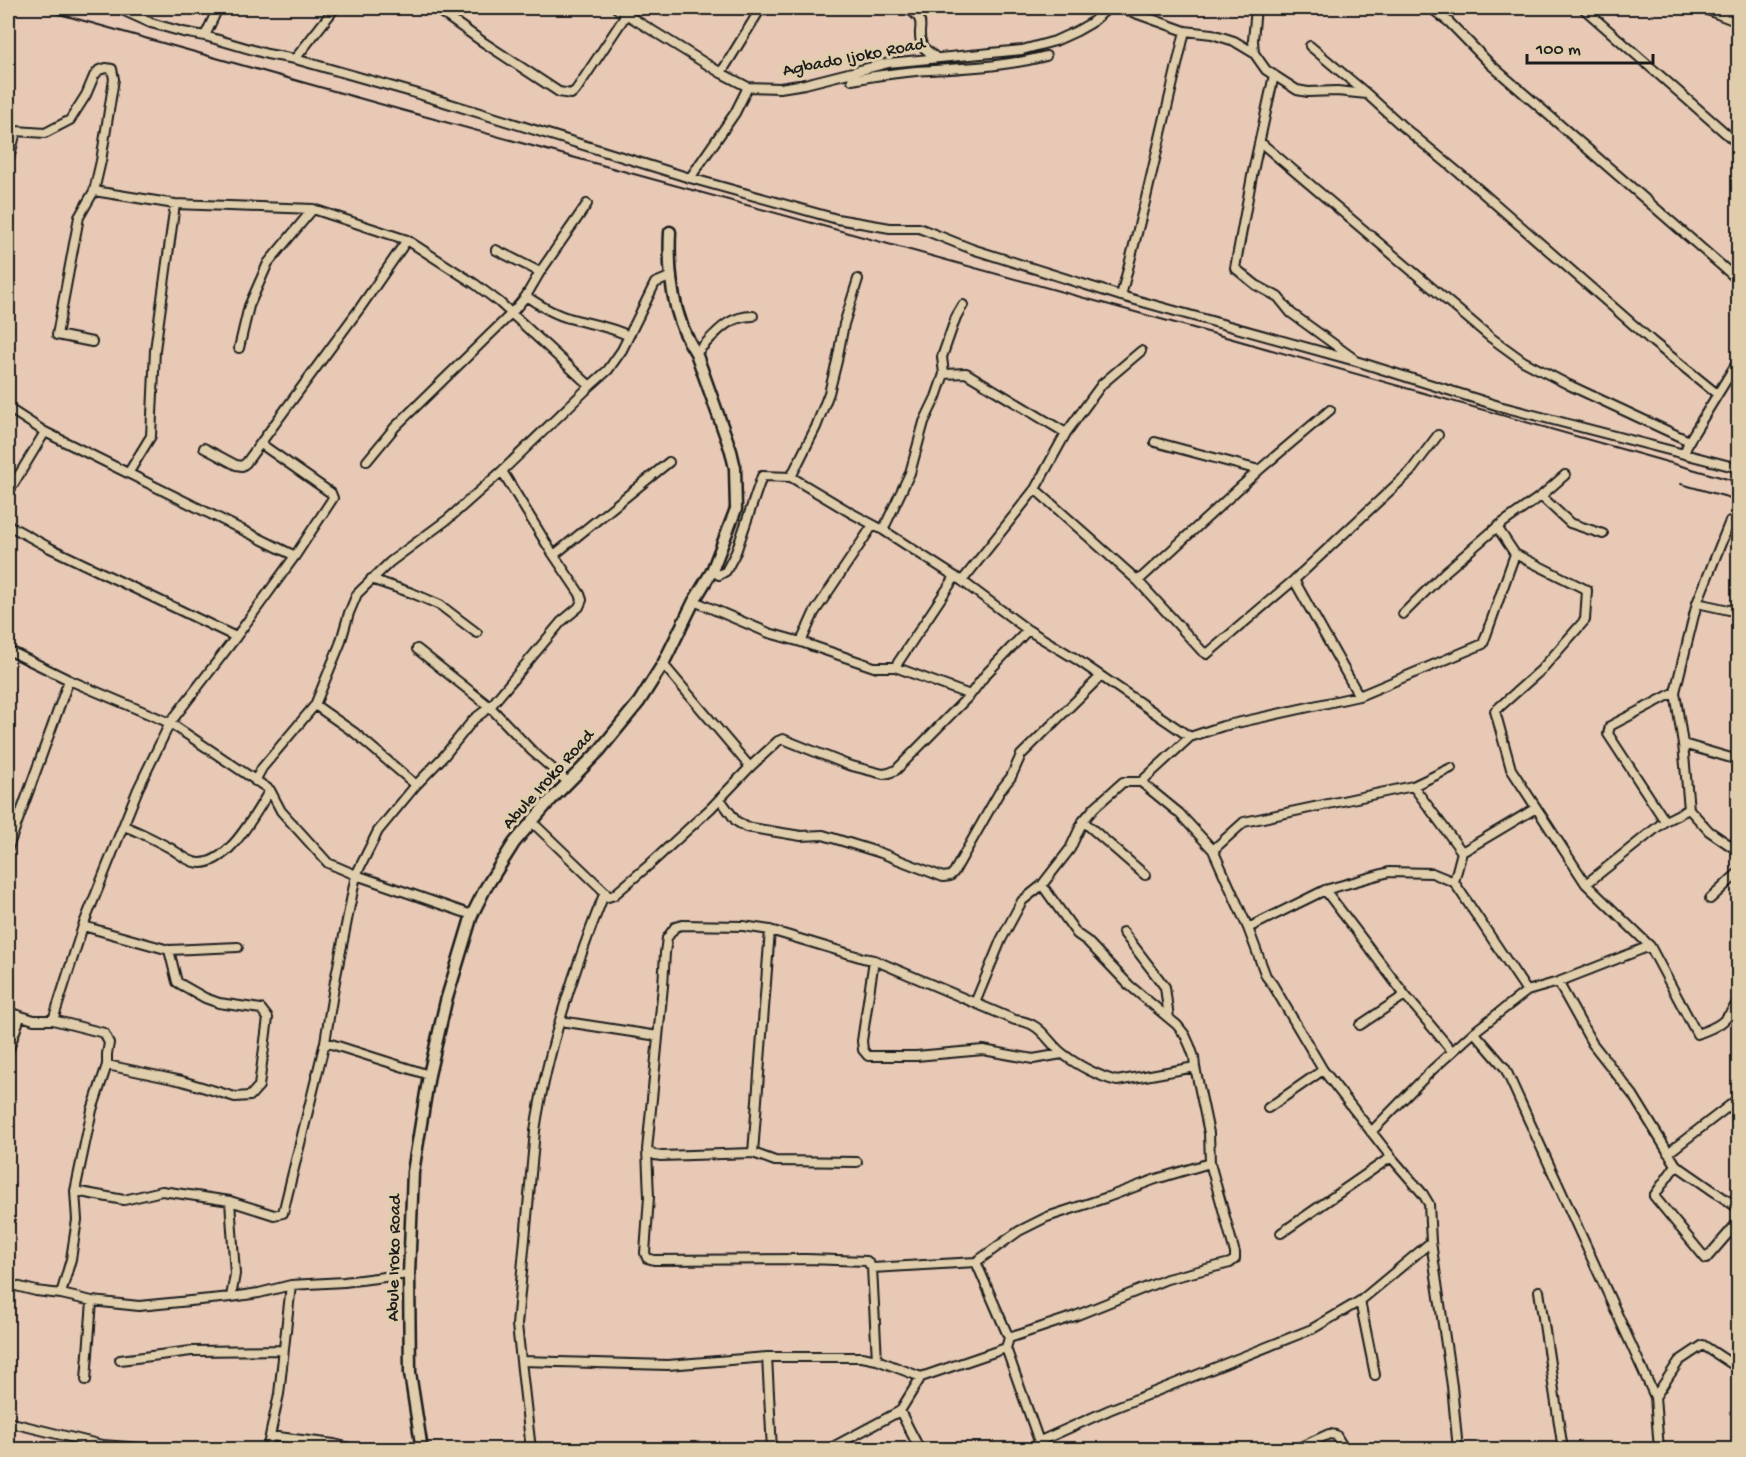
<svg xmlns="http://www.w3.org/2000/svg" width="1746" height="1457" font-family="'Gochi Hand',sans-serif">
	<rect width="100%" height="100%" fill="#e7c9b6"/>
	<filter id="ink" filterUnits="userSpaceOnUse"><feTurbulence type="fractalNoise" baseFrequency=".0167" numOctaves="2"/><feDisplacementMap in="SourceGraphic" scale="12" xChannelSelector="R" yChannelSelector="G"/><feConvolveMatrix kernelMatrix="1 2 1 2 8 2 1 2 1" color-interpolation-filters="sRGB"/></filter>
	<g filter="url(#ink)">
		<g fill="none" stroke-linecap="round" stroke-linejoin="round">
			<defs>
				<path id="street" d="M112,8L120,9L151,23L183,32L205,36L267,54L295,59L415,93L690,178L837,219L890,228H919L972,249L1121,296L1359,362L1499,406L1738,468
					M435,8L483,42L559,92L571,94L576,90L626,15
					M616,8L721,73L748,87L780,88L805,84L888,63L1022,50L1055,41L1077,31L1091,23L1108,8
					M906,8C932,22 913,29 923,47C926,50 932,54 935,57
					M1121,8L1185,31L1212,34L1234,41L1254,53L1266,70L1297,90L1308,92L1337,91L1367,94L1401,125L1476,187L1653,342L1717,394
					M1431,8L1449,22L1490,64L1738,280
					M1583,8L1738,144
					M1702,8L1738,22
					M205,36L218,8
					M1310,46L1366,93
					M1254,53L1253,40L1256,8
					M295,59L335,8
					M721,73L761,8
					M1274,75L1252,176L1235,268L1256,285L1278,297L1291,313L1353,358
					M852,80C873,76 895,73 916,71C960,68 1004,67 1046,56
					M8,128L16,131L45,133L70,120L86,95L94,76L99,70L106,68L112,69L114,79L101,161L94,191L79,217L57,335L92,342
					M1260,142L1490,337L1523,361L1569,385L1689,441
					M8,163L16,131
					M690,178L735,113L748,87
					M94,191L175,204L313,209L407,240L475,284L499,302L590,386
					M496,250L540,272
					M526,296C539,305 553,314 569,318C589,324 610,326 629,336
					M1121,296L1146,198L1185,31
					M239,348L249,306L268,263L313,209
					M696,353C715,335 726,316 753,316
					M944,374L966,373L1066,433
					M8,408L45,432
					M1155,442L1259,470
					M204,448L236,465L242,466L246,463L360,308L407,240
					M1684,454L1689,441L1738,361
					M367,461L395,427L511,314L526,296L540,272L587,204
					M129,472L151,436L155,350L175,204
					M791,477L816,427L829,393L837,361L844,324L858,279
					M1035,489L1138,581L1202,651L1207,654L1294,580L1410,472L1438,435
					M8,493L45,432L295,556
					M1541,496L1570,523L1603,534
					M1730,521L1697,603L1675,692L1683,744L1689,809L1709,831L1738,851
					M8,525L50,548L236,637
					M883,530L910,473L924,422L936,397L944,374L942,357L956,317L963,305
					M1515,554L1587,590L1585,620L1541,670L1495,711L1511,769L1586,884L1650,946L1697,1034C1720,1026 1726,1022 1738,1001
					M554,555L669,462
					M712,571L719,575L726,571L736,552L762,476L791,477L853,514L883,530L962,581L1028,630L1076,659L1190,737
					M371,579L412,593L440,605L477,633
					M1294,580L1359,696
					M962,581L1035,489L1066,433L1102,384L1141,351
					M1138,581L1259,470L1330,410
					M694,601L769,633L801,642L874,667H895L970,695
					M1697,603L1738,612
					M1403,614L1445,572L1497,527L1541,496L1565,475
					M801,642L814,613L873,525
					M417,649L490,707L532,751L568,782
					M8,650L69,680L170,723L270,790L281,811L328,863L356,875L472,915
					M663,664L750,767
					M895,667L955,577
					M315,705L355,733L416,785
					M1683,744L1738,760
					M255,781L262,768L315,705L340,644L349,613L357,594L390,562L448,519L502,471L590,386L608,370L622,350L655,283L672,276
					M1141,782L1179,813L1213,850L1248,928L1266,976L1273,985L1323,1070L1391,1157L1423,1194L1429,1204L1431,1242L1452,1386L1458,1450
					M1413,786L1462,852
					M720,799L736,821L746,827L801,836L823,835L881,853L943,877L950,876L954,872L1000,791L1011,777L1021,755L1100,677
					M531,821L605,892
					M1083,821L1145,875
					M1665,821L1608,734L1610,726L1675,692
					M124,826C140,832 155,840 170,848C177,852 186,860 194,862C226,871 256,812 270,790
					M8,848L69,680
					M1213,850L1244,822L1413,786L1451,768
					M1454,882L1527,991
					M1586,884L1665,821L1689,809
					M1325,890L1405,995L1452,1051
					M1710,899L1738,873
					M83,926L169,950L238,947
					M1248,928L1325,890L1389,872L1432,873L1454,882L1462,852L1536,808
					M1123,932L1165,987L1169,1018
					M874,960L862,1041L863,1050L868,1056H916L983,1050L1033,1059L1062,1054
					M1558,982L1592,1043L1633,1095L1676,1165L1738,1208
					M975,1003L1001,940L1022,901L1042,885L1070,849L1083,821L1095,807L1123,782H1141L1190,737L1223,726L1359,696L1483,644L1515,554L1497,527
					M8,1012L34,1020H53L104,1033L109,1043L107,1054V1065L92,1110L75,1191L77,1220L71,1259L61,1294
					M53,1020L83,926L138,789L170,723L236,637L295,556L333,498L331,493L261,444
					M560,1021L658,1036
					M1360,1025L1405,995
					M1474,1032L1505,1068L1655,1397L1659,1450
					M325,1042L429,1075
					M8,1052L20,1017
					M107,1065L182,1081L235,1097L250,1096L259,1086L268,1018L261,1009L219,1003L205,998L182,985L177,982L169,950
					M1268,1108L1323,1070
					M1371,1132L1432,1070L1474,1032L1527,991L1558,982L1650,946
					M647,1150L655,1155L661,1156L753,1153L775,1161L857,1162
					M753,1153L770,930
					M1668,1153L1738,1099
					M1676,1165L1654,1196L1706,1259L1738,1222
					M75,1191L124,1200L162,1191L230,1201L274,1215L283,1213L325,1042L335,981L356,875L378,831L416,785L444,756L474,719L490,707L561,622L579,607L582,600L580,594L549,548L502,471
					M230,1201L235,1274L231,1297
					M1281,1233L1391,1157
					M976,1262L1009,1338
					M872,1268L976,1262L1019,1231L1047,1217L1108,1197L1156,1179L1210,1163
					M8,1284L36,1291L61,1294L92,1301L139,1306L231,1297L259,1293L291,1285L344,1282L409,1274
					M1539,1291L1563,1450
					M1360,1301L1375,1375
					M1006,1348L1042,1450
					M767,1357L772,1450
					M120,1360L191,1351L283,1350
					M877,1360L872,1268L867,1261L806,1259L654,1260L647,1258L645,1253L649,1197L647,1150L663,986L665,953L667,938L675,927L682,925L743,926L770,930L863,958L874,960L1015,1020C1043,1023 1045,1040 1063,1054C1077,1065 1100,1077 1117,1081L1195,1067
					M522,1361L668,1365L767,1357H862L877,1360L921,1377
					M86,1380L92,1301
					M1655,1397L1679,1361L1703,1345L1735,1366L1738,1367
					M900,1411L920,1450
					M8,1422L102,1445L170,1450
					M270,1436L334,1444L359,1450
					M1038,1442L1109,1410L1312,1329L1360,1301L1431,1242
					M267,1450L279,1394L291,1285
					M531,1450L517,1325L535,1131C547,1049 574,969 605,892L608,897L614,895L649,865L711,808L750,767L778,741L783,739L848,765L883,774L889,773L896,770L970,695L986,674L1028,630
					M827,1450L900,1411L921,1377L1006,1348L1009,1338L1075,1316L1167,1279L1230,1263L1235,1259V1253L1210,1163L1209,1133L1195,1067L1194,1057L1190,1046L1185,1035L1177,1025L1129,985L1087,941L1077,934L1042,885
					M1294,1450L1329,1434L1336,1435L1345,1450"/>
				<path id="secondary" d="M422,1450L410,1373L409,1274L413,1172L429,1075L446,1001L472,915L485,889L514,843L547,804L599,751L639,702L663,664L694,601L712,571L736,509L735,468L731,451L696,353C673,319 668,272 670,232"/>
			</defs>
			<use href="#street" stroke="#1c1c1c" stroke-width="12"/>
			<use href="#secondary" stroke="#1c1c1c" stroke-width="15"/>
			<use href="#street" stroke="#dfcdab" stroke-width="8"/>
			<use href="#secondary" stroke="#dfcdab" stroke-width="10"/>
			<path stroke="#1c1c1c" stroke-width="2" d="M38,8L398,109L1215,334L1738,482
				M1681,484L1738,500"/>
		</g>
	</g>
	<g text-anchor="middle" dominant-baseline="central" stroke-width="6" stroke-linejoin="round" paint-order="stroke">
		<g font-size="18" fill="#1c1c1c" stroke="#dfcdab">
			<text transform="translate(854 58) rotate(-11)">Agbado Ijoko Road</text>
			<text transform="translate(549 780) rotate(-48)">Abule Iroko Road</text>
			<text transform="translate(395 1258) rotate(-89)">Abule Iroko Road</text>
		</g>
	</g>
	<rect width="1746" height="1457" fill="none" stroke="#dfcdab" stroke-width="30"/>
	<rect x="15" y="15" width="1716" height="1427" fill="none" stroke="#1c1c1c" stroke-width="2" filter="url(#ink)"/>
	<path d="M1527 54v9h126v-9" fill="none" stroke="#1c1c1c" stroke-width="3"/>
	<text x="1536" y="54" font-size="18" fill="#1c1c1c" stroke="#dfcdab" stroke-width="4.5" paint-order="stroke">100 m</text>
</svg>
